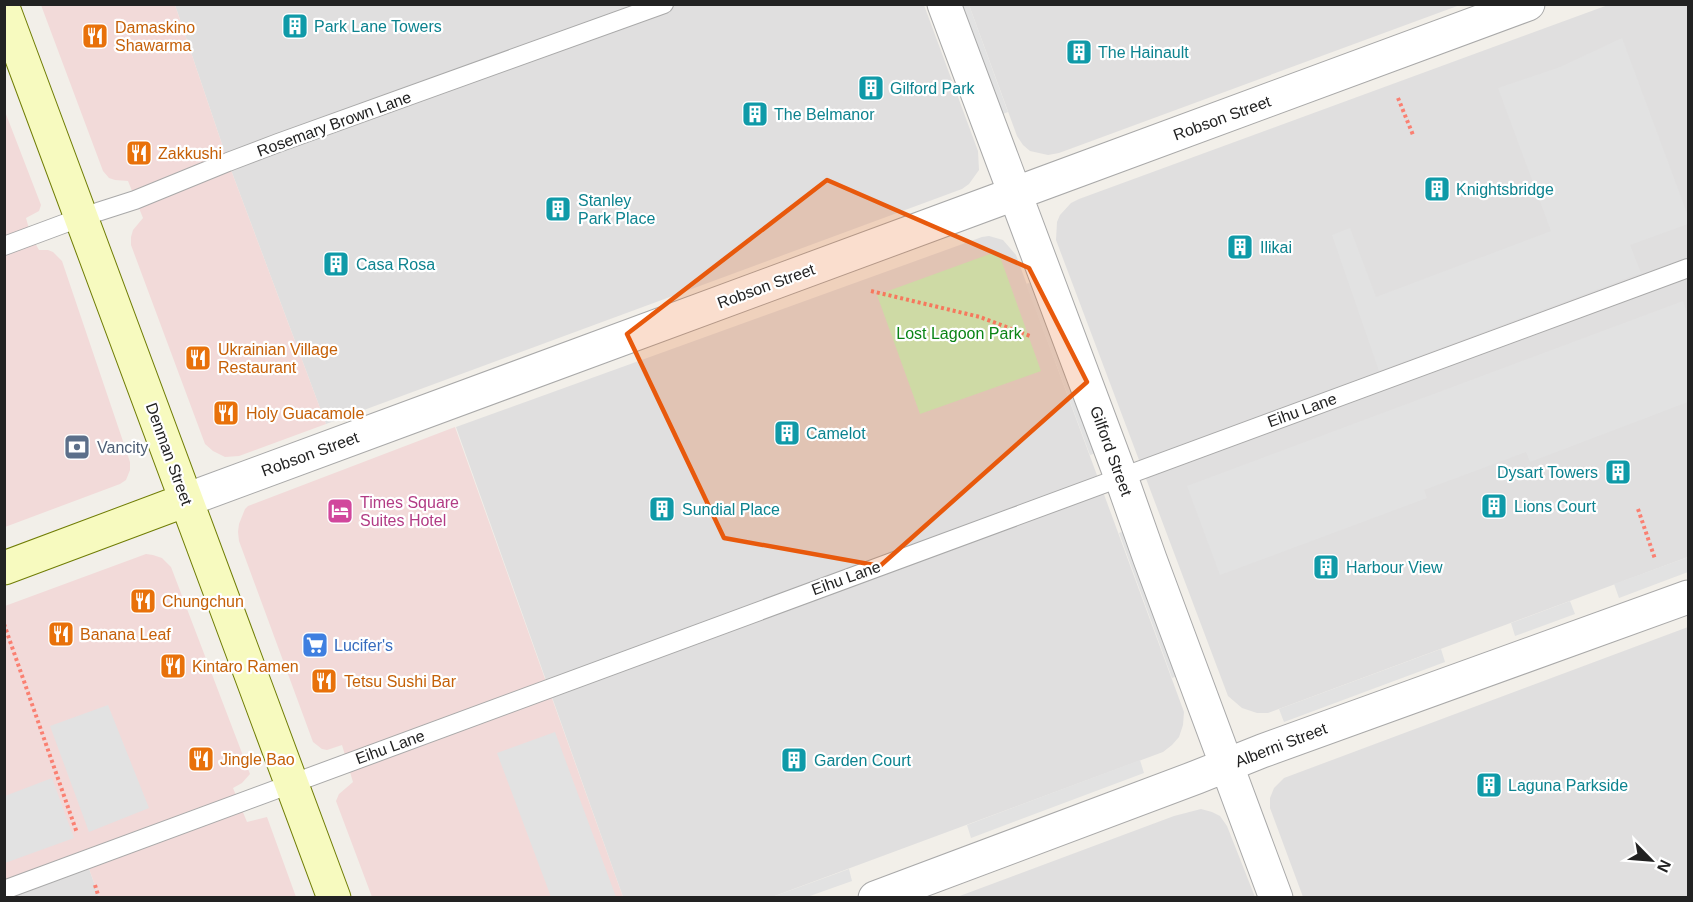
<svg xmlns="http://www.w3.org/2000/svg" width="1693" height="902" font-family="Helvetica,sans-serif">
	<rect width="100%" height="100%" fill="#f2efe9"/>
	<path fill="#e0dfdf" d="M175,5H924L978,151L979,170L969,184L962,189L326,424L228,162Z
		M969,5V4L1460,5L1059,153L1048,155L1030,151L1023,145L1017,136Z
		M1608,5H1688V557L1268,713H1257L1242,708L1228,696L1056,240L1057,222L1060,215L1071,203L1079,199Z
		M989,236L1003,240L1016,255L1184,712L1183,725L1179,737L1172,745L1163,752L772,897H623L456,427L982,237Z
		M1688,627V897H1303L1270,808V798L1274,788L1284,778Z
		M1201,809L1212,812L1220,816L1227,826L1255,897H957L1174,816Z
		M86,860L99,897L5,898Z"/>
	<path fill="#f2dad9" d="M41,5H175L228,162L326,424L239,456L225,457L213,451L205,444L131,245V237L133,230L143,218L128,181L115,180L109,178L103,171Z
		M4,109L41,205L39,211L26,218L31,236L39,250H48L53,252L62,261L130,462V470L126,480L120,484L5,527Z
		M455,427L623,897H372L336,801L339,794L353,782L342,745L327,750L322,749L313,742L239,541L238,532L239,524L245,509L248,506Z
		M146,554L153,555L162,558L171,567L250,774L242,783L233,788L247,822L267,817L296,897H99L86,860L5,890V606Z"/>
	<path fill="#c8facc" d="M998,251L1041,371L920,414L877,295Z"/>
	<path fill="#e2e2e2" d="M960,5H969L1008,112L1000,115Z
		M1622,38L1688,216V224L1630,245L1641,273L1379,371L1332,235L1350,228L1376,297L1551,231L1498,88L1560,67Z
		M1038,280L1102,451L1090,455L1026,284Z
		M1683,301L1688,316V402L1530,462L1526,452L1424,490L1427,498L1220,575L1187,486Z
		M1129,529L1182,674L1172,678L1119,533Z
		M1688,557V572L1619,598L1614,584Z
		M1570,601L1575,614L1515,636L1511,623Z
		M1441,649L1445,662L1284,722L1279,709Z
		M108,705L149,808L89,832L50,726Z
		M555,732L616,897H551L497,753Z
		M1140,760L1144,773L971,838L967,825Z
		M52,778L74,838L5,863V796Z
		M849,869L852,881L807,897H772Z"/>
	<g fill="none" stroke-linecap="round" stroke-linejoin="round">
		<defs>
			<path id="lane" d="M4,246L82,217L135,200L228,162L278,143L664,4
				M4,890L1688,268"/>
			<path id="street" d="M944,4L1121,477L1150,559L1276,898
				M186,500L1528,4
				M875,898L1197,777L1262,751L1688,597"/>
			<path id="secondary" d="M4,10L334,898
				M4,568L186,500"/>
		</defs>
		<use href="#lane" stroke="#a9a9a9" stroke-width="20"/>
		<use href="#street" stroke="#a9a9a9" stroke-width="35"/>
		<use href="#secondary" stroke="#707d05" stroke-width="35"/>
		<path stroke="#fa8072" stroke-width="4" stroke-dasharray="3 3" stroke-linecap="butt" d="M1398,98L1413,135
			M871,291L980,317L1030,336
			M1638,509L1655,559
			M4,624L77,833
			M95,885L99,898"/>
		<use href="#lane" stroke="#fff" stroke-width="18"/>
		<use href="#street" stroke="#fff" stroke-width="33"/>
		<use href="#secondary" stroke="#f7fabf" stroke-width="33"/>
	</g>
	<path fill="#e8590c" fill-opacity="0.2" stroke="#e8590c" stroke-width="4.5" stroke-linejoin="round" d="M827,180L1029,268L1087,382L880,566L724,538L627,334Z"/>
	<defs>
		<symbol id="building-square" viewBox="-11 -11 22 22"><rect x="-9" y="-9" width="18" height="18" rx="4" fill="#0f9aa8" stroke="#fff"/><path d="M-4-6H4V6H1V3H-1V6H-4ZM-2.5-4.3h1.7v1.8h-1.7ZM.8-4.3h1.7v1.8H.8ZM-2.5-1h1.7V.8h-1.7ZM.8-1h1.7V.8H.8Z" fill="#fff"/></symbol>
		<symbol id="restaurant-square" viewBox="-11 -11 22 22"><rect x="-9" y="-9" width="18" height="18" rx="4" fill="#e8710a" stroke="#fff"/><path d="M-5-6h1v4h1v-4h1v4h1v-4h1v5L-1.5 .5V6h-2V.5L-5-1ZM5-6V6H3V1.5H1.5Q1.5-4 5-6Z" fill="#fff"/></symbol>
		<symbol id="bank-square" viewBox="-11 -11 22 22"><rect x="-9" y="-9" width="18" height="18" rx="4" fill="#5c6f8a" stroke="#fff"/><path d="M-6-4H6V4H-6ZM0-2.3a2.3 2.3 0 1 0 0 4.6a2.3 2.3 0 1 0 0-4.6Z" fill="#fff"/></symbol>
		<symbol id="hotel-square" viewBox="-11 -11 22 22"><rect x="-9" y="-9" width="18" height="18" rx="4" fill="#d1479c" stroke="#fff"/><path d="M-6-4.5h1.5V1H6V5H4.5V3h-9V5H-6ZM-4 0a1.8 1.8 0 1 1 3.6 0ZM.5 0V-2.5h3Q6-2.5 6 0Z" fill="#fff"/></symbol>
		<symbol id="supermarket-square" viewBox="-11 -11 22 22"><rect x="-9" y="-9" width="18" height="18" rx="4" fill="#3f7fe0" stroke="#fff"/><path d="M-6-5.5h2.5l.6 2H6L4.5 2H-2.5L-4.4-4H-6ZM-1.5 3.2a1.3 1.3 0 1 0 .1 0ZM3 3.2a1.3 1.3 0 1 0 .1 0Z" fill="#fff"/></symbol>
	</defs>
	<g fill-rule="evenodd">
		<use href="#building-square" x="280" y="11" width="30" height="30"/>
		<use href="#restaurant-square" x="80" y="21" width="30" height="30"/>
		<use href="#building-square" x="1064" y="37" width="30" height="30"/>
		<use href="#building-square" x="856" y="73" width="30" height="30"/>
		<use href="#building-square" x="740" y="99" width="30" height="30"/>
		<use href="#restaurant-square" x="124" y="138" width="30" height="30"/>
		<use href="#building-square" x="1422" y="174" width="30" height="30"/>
		<use href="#building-square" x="543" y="194" width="30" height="30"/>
		<use href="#building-square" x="1225" y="232" width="30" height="30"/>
		<use href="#building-square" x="321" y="249" width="30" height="30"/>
		<use href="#restaurant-square" x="183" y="343" width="30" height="30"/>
		<use href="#restaurant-square" x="211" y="398" width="30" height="30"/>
		<use href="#building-square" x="772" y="418" width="30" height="30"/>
		<use href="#bank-square" x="62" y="432" width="30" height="30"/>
		<use href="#building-square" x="1603" y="457" width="30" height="30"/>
		<use href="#building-square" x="1479" y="491" width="30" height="30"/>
		<use href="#building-square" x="647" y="494" width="30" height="30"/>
		<use href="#hotel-square" x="325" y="496" width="30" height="30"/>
		<use href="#building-square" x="1311" y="552" width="30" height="30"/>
		<use href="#restaurant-square" x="128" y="586" width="30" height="30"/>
		<use href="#restaurant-square" x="46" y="619" width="30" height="30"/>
		<use href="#supermarket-square" x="300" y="630" width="30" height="30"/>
		<use href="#restaurant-square" x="158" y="651" width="30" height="30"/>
		<use href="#restaurant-square" x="309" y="666" width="30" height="30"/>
		<use href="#restaurant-square" x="186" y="744" width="30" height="30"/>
		<use href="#building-square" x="779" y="745" width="30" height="30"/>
		<use href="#building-square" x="1474" y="770" width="30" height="30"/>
	</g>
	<g text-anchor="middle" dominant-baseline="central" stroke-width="4.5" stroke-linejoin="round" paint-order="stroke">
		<g font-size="16" fill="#0d838f" stroke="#fff" text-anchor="start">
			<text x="314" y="26">Park Lane Towers</text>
			<text x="1098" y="52">The Hainault</text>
			<text x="890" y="88">Gilford Park</text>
			<text x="774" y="114">The Belmanor</text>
			<text x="1456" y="189">Knightsbridge</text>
			<text x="578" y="200">Stanley<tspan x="578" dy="18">Park Place</tspan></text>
			<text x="1260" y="247">Ilikai</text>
			<text x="356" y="264">Casa Rosa</text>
			<text x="806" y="433">Camelot</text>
			<text x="1598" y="472" text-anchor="end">Dysart Towers</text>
			<text x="1514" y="506">Lions Court</text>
			<text x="682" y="509">Sundial Place</text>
			<text x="1346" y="567">Harbour View</text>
			<text x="814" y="760">Garden Court</text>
			<text x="1508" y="785">Laguna Parkside</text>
		</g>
		<g font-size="16" fill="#c56008" stroke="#fff" text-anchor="start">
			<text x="115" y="27">Damaskino<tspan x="115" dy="18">Shawarma</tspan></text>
			<text x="158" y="153">Zakkushi</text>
			<text x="218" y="349">Ukrainian Village<tspan x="218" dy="18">Restaurant</tspan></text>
			<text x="246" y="413">Holy Guacamole</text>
			<text x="162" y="601">Chungchun</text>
			<text x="80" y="634">Banana Leaf</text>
			<text x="192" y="666">Kintaro Ramen</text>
			<text x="344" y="681">Tetsu Sushi Bar</text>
			<text x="220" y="759">Jingle Bao</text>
		</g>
		<g font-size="16" fill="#222" stroke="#fff">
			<text transform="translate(1222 118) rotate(-20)">Robson Street</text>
			<text transform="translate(334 124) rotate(-20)">Rosemary Brown Lane</text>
			<text transform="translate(766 286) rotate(-20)">Robson Street</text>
			<text transform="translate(1302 410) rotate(-20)">Eihu Lane</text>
			<text transform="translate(1111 451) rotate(70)">Gilford Street</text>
			<text transform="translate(169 454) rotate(70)">Denman Street</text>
			<text transform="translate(310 454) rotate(-20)">Robson Street</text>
			<text transform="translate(846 578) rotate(-20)">Eihu Lane</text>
			<text transform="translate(1281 745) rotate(-21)">Alberni Street</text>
			<text transform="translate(390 747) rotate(-20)">Eihu Lane</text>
		</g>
		<g font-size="16" fill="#0c8416" stroke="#fff">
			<text x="959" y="333">Lost Lagoon Park</text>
		</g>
		<g font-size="16" fill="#4e5e75" stroke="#fff" text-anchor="start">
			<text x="97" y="447">Vancity</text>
		</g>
		<g font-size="16" fill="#b23c85" stroke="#fff" text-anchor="start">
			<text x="360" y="502">Times Square<tspan x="360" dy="18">Suites Hotel</tspan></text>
		</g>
		<g font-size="16" fill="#366cbe" stroke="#fff" text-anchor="start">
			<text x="334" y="645">Lucifer's</text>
		</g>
	</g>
	<rect width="1693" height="902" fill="none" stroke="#222222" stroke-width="12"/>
	<g transform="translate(1651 860) rotate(115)" stroke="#ffffff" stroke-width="4.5" paint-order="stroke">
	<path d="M0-4.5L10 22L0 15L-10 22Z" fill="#222222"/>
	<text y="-9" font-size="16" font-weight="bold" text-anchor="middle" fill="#222222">N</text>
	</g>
</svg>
